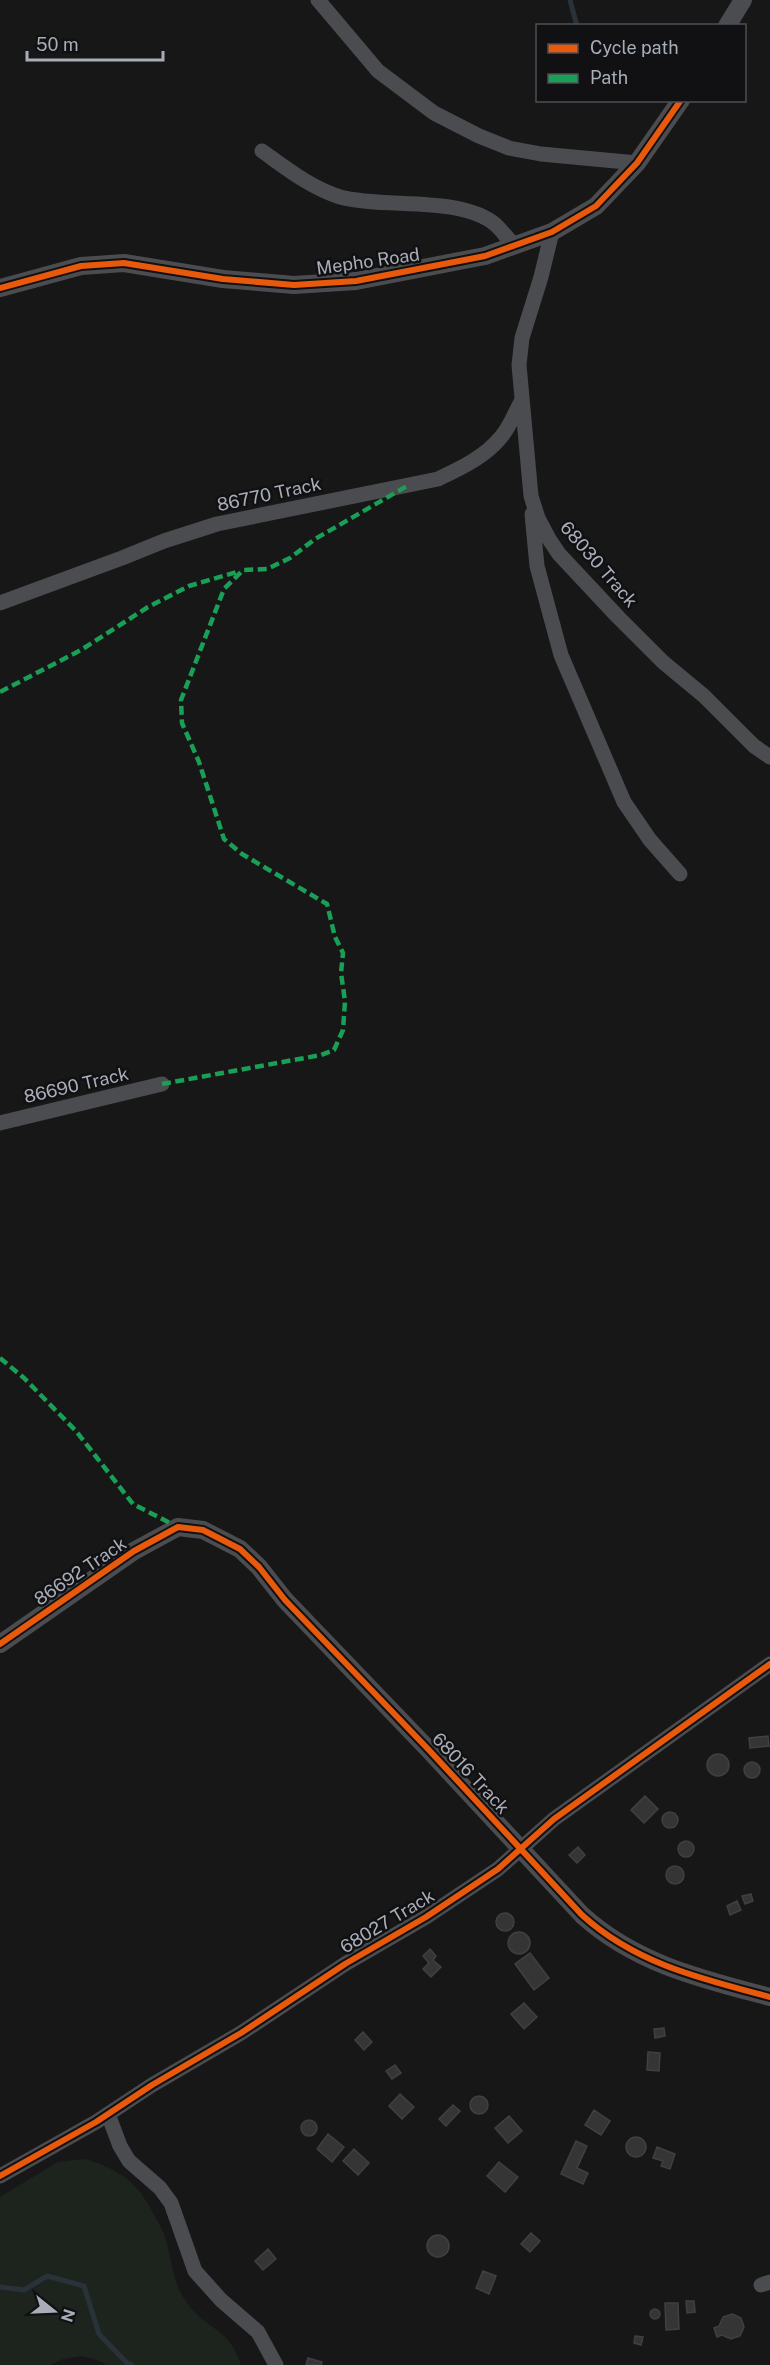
<svg xmlns="http://www.w3.org/2000/svg" width="770" height="2365" font-family="'Public Sans',sans-serif">
	<rect width="100%" height="100%" fill="#171717"/>
	<path fill="#1d241e" d="M86,2159C121,2171 137,2181 154,2215C158,2223 164,2231 166,2240C173,2264 172,2286 191,2308C211,2332 229,2328 241,2365H106L100,2361L82,2356L63,2359L50,2365H0V2197L58,2162Z"/>
	<g fill="none" stroke-linecap="round" stroke-linejoin="round">
		<path stroke="#2a3239" stroke-width="5" d="M570,0L577,26
			M0,2287L24,2290L47,2276L84,2286L99,2334L127,2363L132,2365"/>
	</g>
	<path fill="#353536" stroke="#3f4043" stroke-width="1.5" d="M768,1736L769,1746L750,1748L749,1738Z
		M707 1765a11 11 0 1 1 22 0a11 11 0 1 1-22 0Z
		M744 1770a8 8 0 1 1 16 0a8 8 0 1 1-16 0Z
		M645,1796L658,1809L644,1823L631,1810Z
		M662 1820a8 8 0 1 1 16 0a8 8 0 1 1-16 0Z
		M678 1849a8 8 0 1 1 16 0a8 8 0 1 1-16 0Z
		M578,1847L585,1855L577,1863L569,1855Z
		M666 1875a9 9 0 1 1 18 0a9 9 0 1 1-18 0Z
		M751,1894L753,1901L745,1904L742,1896Z
		M737,1901L741,1910L730,1915L727,1906Z
		M496 1922a9 9 0 1 1 18 0a9 9 0 1 1-18 0Z
		M508 1943a11 11 0 1 1 22 0a11 11 0 1 1-22 0Z
		M430,1949L436,1956L433,1960L441,1967L431,1977L423,1969L429,1963L423,1956Z
		M530,1953L549,1978L534,1990L515,1964Z
		M524,2003L537,2017L524,2029L511,2014Z
		M664,2028L665,2036L655,2038L654,2029Z
		M363,2032L372,2042L364,2050L355,2040Z
		M648,2052L660,2053L659,2071L647,2070Z
		M395,2065L401,2073L392,2079L386,2071Z
		M400,2094L414,2107L402,2119L389,2106Z
		M470 2105a9 9 0 1 1 18 0a9 9 0 1 1-18 0Z
		M453,2105L460,2111L446,2126L439,2119Z
		M594,2110L610,2121L601,2135L585,2125Z
		M509,2116L522,2131L508,2143L495,2128Z
		M301 2128a8 8 0 1 1 16 0a8 8 0 1 1-16 0Z
		M328,2134L344,2147L332,2162L317,2149Z
		M626 2147a10 10 0 1 1 20 0a10 10 0 1 1-20 0Z
		M576,2141L587,2146L577,2168L588,2173L583,2184L561,2174Z
		M657,2147L675,2154L670,2169L661,2166L663,2161L653,2158Z
		M354,2149L369,2163L358,2175L343,2161Z
		M499,2162L518,2177L505,2192L487,2176Z
		M531,2233L540,2241L530,2252L521,2244Z
		M427 2246a11 11 0 1 1 22 0a11 11 0 1 1-22 0Z
		M268,2249L276,2259L263,2270L255,2261Z
		M483,2271L496,2276L489,2294L476,2288Z
		M686,2301H694L695,2312L687,2313Z
		M665,2303H678L679,2329L666,2330Z
		M650 2314a5 5 0 1 1 10 0a5 5 0 1 1-10 0Z
		M732,2314L741,2318L744,2327L740,2336L731,2339L722,2335L717,2337L714,2328L719,2326L723,2317Z
		M635,2336L643,2337L641,2345L634,2343Z
		M308,2358L322,2362L321,2365H306Z"/>
	<g fill="none" stroke-linecap="round" stroke-linejoin="round">
		<path stroke="#4b4c50" stroke-width="15" d="M318,0L378,71L434,113L479,136L509,148L541,154L637,163
			M262,151C286,168 311,188 340,197C385,209 461,195 496,225C502,231 508,239 514,245
			M552,232L541,277L522,338L519,365L531,496L538,518L549,539L559,554L618,617L663,662L704,696L754,746L770,757
			M532,514L537,566L561,655L624,802L650,840L680,874
			M0,603L122,558L164,541L217,524L438,479C461,468 485,457 501,437C510,427 515,412 522,400
			M0,1123L162,1084
			M108,2114L120,2146L129,2161L160,2188L171,2203L195,2271L221,2300L258,2332L276,2365
			M0,2176L96,2122L152,2085L241,2033L345,1964L426,1917L498,1869L554,1819L770,1664
			M761,2285L770,2282"/>
		<path stroke="#4b4c50" stroke-width="18" d="M727,26L743,0
			M0,288L81,266L124,263L223,279L294,285L356,281L485,256L552,232L596,206L637,163L681,100
			M0,1644L134,1551L178,1527L203,1530L240,1549L259,1567L285,1600L428,1749L582,1915C636,1964 702,1979 770,1997"/>
		<path stroke="#1a9f57" stroke-width="4.5" stroke-dasharray="9 4.5" stroke-linecap="butt" d="M0,692L81,650L148,607L189,586L240,571
			M162,1084L321,1055L334,1050L343,1030L345,1001L341,973L343,953L335,937L327,904L242,854L224,839L199,762L182,723L181,700L224,589L243,570L267,569L290,558L315,539L407,486
			M0,1358L24,1378L76,1431L133,1504L178,1527"/>
		<defs>
			<path id="cycleway" d="M0,288L81,266L124,263L223,279L294,285L356,281L485,256L552,232L596,206L637,163L681,100
				M0,1644L134,1551L178,1527L203,1530L240,1549L259,1567L285,1600L428,1749L582,1915C636,1964 702,1979 770,1997
				M0,2176L96,2122L152,2085L241,2033L345,1964L426,1917L498,1869L554,1819L770,1664"/>
		</defs>
		<use href="#cycleway" stroke="#111113" stroke-width="10"/>
		<use href="#cycleway" stroke="#e8590c" stroke-width="6"/>
	</g>
	<g text-anchor="middle" dominant-baseline="central" stroke-width="5" stroke-linejoin="round" paint-order="stroke">
		<g font-size="18" fill="#a8adb8" stroke="#111113">
			<text transform="translate(368 261) rotate(-8)">Mepho Road</text>
			<text transform="translate(269 494) rotate(-12)">86770 Track</text>
			<text transform="translate(599 564) rotate(49)">68030 Track</text>
			<text transform="translate(76 1085) rotate(-13)">86690 Track</text>
			<text transform="translate(80 1571) rotate(-34)">86692 Track</text>
			<text transform="translate(471 1773) rotate(47)">68016 Track</text>
			<text transform="translate(387 1921) rotate(-31)">68027 Track</text>
		</g>
	</g>
	<rect x="536" y="24" width="210" height="78" fill="#111113" stroke="#4d4f55" stroke-width="1.5"/>
	<rect x="548" y="44" width="30" height="9" fill="#e8590c" stroke="#4d4f55" stroke-width="1.5"/>
	<text x="590" y="54" font-size="18" fill="#a8adb8">Cycle path</text>
	<rect x="548" y="74" width="30" height="9" fill="#1a9f57" stroke="#4d4f55" stroke-width="1.5"/>
	<text x="590" y="84" font-size="18" fill="#a8adb8">Path</text>
	<g transform="translate(54 2311) rotate(108)" stroke="#111113" stroke-width="4.5" paint-order="stroke">
	<path d="M0-4.5L10 22L0 15L-10 22Z" fill="#a8adb8"/>
	<text y="-9" font-size="16" font-weight="bold" text-anchor="middle" fill="#a8adb8">N</text>
	</g>
	<path d="M27 51v9h136v-9" fill="none" stroke="#a8adb8" stroke-width="3"/>
	<text x="36" y="51" font-size="18" fill="#a8adb8" stroke="#111113" stroke-width="4.5" paint-order="stroke">50 m</text>
</svg>
